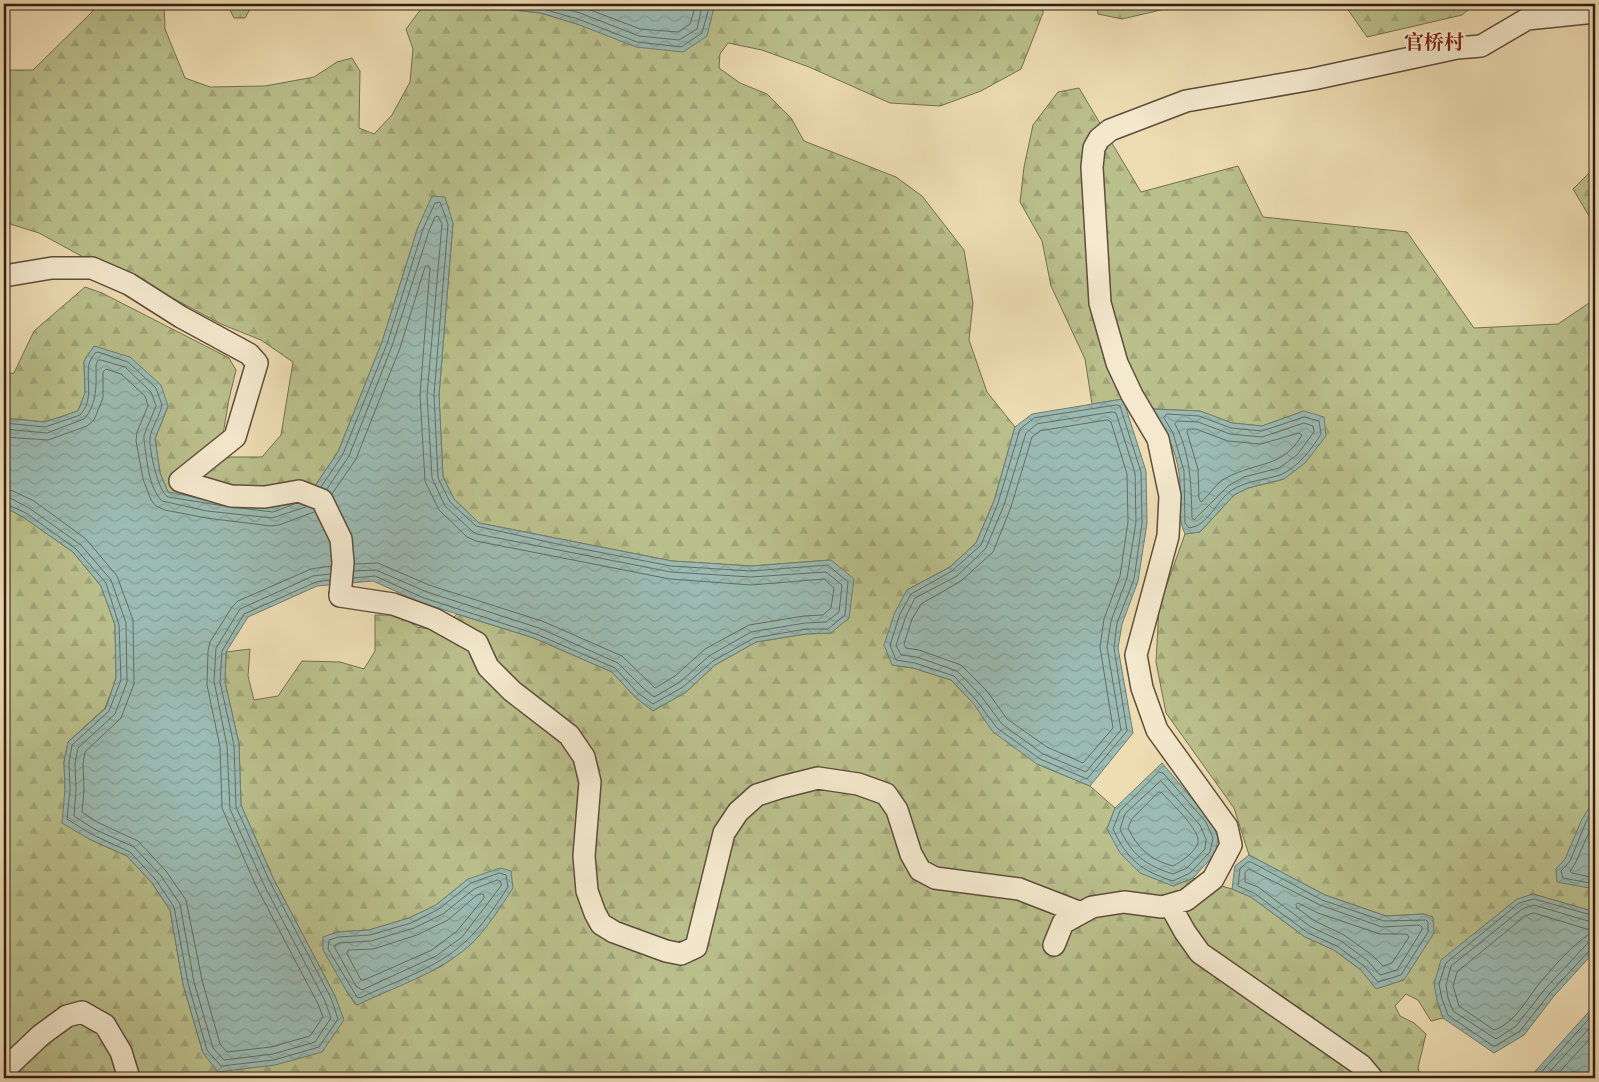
<svg xmlns="http://www.w3.org/2000/svg" width="1599" height="1082" font-family="Alegreya,'Noto Serif SC',serif">
	<defs>
		<pattern id="forest-firs" width="22" height="20" patternUnits="userSpaceOnUse" patternTransform="scale(1.25)"><rect width="22" height="20" fill="#bac08c"/><path d="M5 1l3.5 6h-7zM16 11l3.5 6h-7z" fill="#a0a578"/></pattern>
		<pattern id="water-waves" width="16" height="10" patternUnits="userSpaceOnUse" patternTransform="scale(1.25)"><rect width="16" height="10" fill="#9bbbb3"/><path d="M0 5q4-4 8 0t8 0" fill="none" stroke="#86a099"/></pattern>
	</defs>
	<rect width="100%" height="100%" fill="#eeddb3"/>
	<filter id="stains"><feTurbulence type="fractalNoise" baseFrequency=".004" numOctaves="4"/><feColorMatrix values="0 0 0 0 .2 0 0 0 0 .09 0 0 0 0 .02 0 0 0 .5 -.17"/></filter>
	<radialGradient id="worn" r=".72"><stop offset=".6" stop-color="#630" stop-opacity="0"/><stop offset="1" stop-color="#630" stop-opacity=".3"/></radialGradient>
	<path fill="url(#forest-firs)" stroke="#747050" fill-rule="evenodd" d="M98,4H164L165,29L185,78L210,87L265,86L314,77L337,62L352,58L360,71L359,128L374,134L392,115L410,82L413,49L406,29L421,9L476,6L541,13L577,24L713,11L711,4H1043V13L1021,69L981,91L940,106L890,103L809,67L762,50L728,43L720,54L719,68L740,83L767,94L791,118L804,141L896,177L922,196L964,250L973,303L969,340L987,392L1015,427L994,501L976,543L950,567L907,590L892,665L913,668L951,680L973,703L1037,764L1090,786L1115,808L1107,829L1173,886L1193,878L1232,889L1251,897L1305,937L1334,950L1361,970L1376,988L1424,914L1386,916L1325,895L1249,855L1234,808L1166,713L1156,662L1159,607L1185,534L1200,532L1234,495L1248,488L1284,479L1304,411L1262,426L1232,423L1200,411L1153,409L1123,399L1092,404L1085,359L1051,286L1042,241L1020,202L1024,167L1033,125L1058,92L1079,88L1141,192L1238,166L1263,217L1407,232L1474,328L1558,324L1595,299V912L1533,894L1437,1000L1443,1018L1431,1021L1418,1000L1406,994L1395,1006L1400,1016L1414,1023L1426,1034L1418,1068L1421,1078H4V507L23,517L73,552L101,586L115,625L116,679L105,708L68,742L64,762L65,789L89,839L127,856L152,883L170,910L183,984L203,1053L335,996L273,878L241,805L239,744L225,682L226,652L250,649L248,676L254,700L278,696L302,661L340,662L364,669L375,651V615H400L417,627L440,631L457,614L534,638L612,672L635,697L653,711L686,692L715,665L756,642L806,634L831,633L830,560L752,566L672,561L479,523L454,499L443,477L439,395L453,223L418,227L382,342L338,452L310,493L273,507L209,500L168,492L160,473L155,439L168,406L84,361L85,393L78,411L45,422L4,418V374L14,373L34,331L85,287L102,293L229,358L236,370L229,399L221,446L228,457H262L281,435L293,362L261,340L221,324L178,301L85,258L39,233L4,222V67L7,70H33L91,13ZM468,879L498,911L470,945L442,966L356,1005L347,992L337,932L369,930L409,918L436,905Z
		M227,4H253L245,18H234Z
		M1097,4H1169L1165,9L1122,19L1098,14Z
		M1344,4H1475L1462,15L1367,37Z
		M1595,167V226L1573,189Z"/>
	<path fill="url(#water-waves)" stroke="#707d73" d="M470,4H711L713,11L707,36L683,52L636,47L577,24L541,13L476,6Z
		M432,196L445,197L453,223L439,395L443,477L454,499L479,523L672,561L752,566L831,560L854,579L849,618L831,633L806,634L756,642L715,665L686,692L653,711L635,697L612,672L534,638L422,603L373,581L317,586L248,617L226,652L225,682L239,744L241,805L273,878L335,996L344,1020L322,1052L275,1065L218,1072L203,1053L183,984L170,910L152,883L127,856L89,839L62,823L65,789L64,762L68,742L106,708L116,678L115,625L101,586L73,552L23,517L4,507V418L45,422L78,411L85,393L84,361L94,346L130,357L161,385L168,406L155,439L160,473L168,492L209,500L273,507L310,493L338,452L382,342L418,227Z
		M1123,399L1146,471L1147,523L1138,581L1122,624L1118,648L1133,733L1090,786L1037,764L993,732L973,703L951,680L913,668L892,665L884,645L895,612L907,590L950,567L976,543L994,501L1015,427L1032,414Z
		M1153,409L1200,411L1232,423L1262,426L1304,411L1324,417L1326,436L1305,463L1284,479L1248,488L1234,495L1200,532L1185,534C1176,516 1182,493 1179,473C1176,450 1165,429 1153,409Z
		M1162,763L1210,820L1218,837L1216,853L1193,878L1173,886L1140,873L1120,853L1107,829L1115,808Z
		M1595,799V889L1557,882L1556,869L1565,859L1582,819Z
		M1249,855L1325,895L1386,916L1424,914L1433,917L1434,933L1404,980L1376,989L1361,970L1334,950L1305,937L1251,897L1232,889L1235,866Z
		M500,868L511,871L513,888C501,906 485,932 469,946C437,974 394,987 357,1005L347,992L323,950V937L337,932L369,930L409,918L436,905L468,879Z
		M1533,894L1595,912V951L1554,996L1524,1035L1494,1053L1443,1018L1437,1000L1434,984L1441,960L1517,899Z
		M1595,1005V1078H1529Z"/>
	<g fill="none" stroke-linecap="round" stroke-linejoin="round">
		<path stroke="#656d64" stroke-width="1" d="M499,4L543,9L578,19L637,42L681,47L702,33L708,11L707,4
			M549,4L580,13L639,36L679,40L697,29L701,11V4
			M575,4L640,29L678,32L690,24L694,11L693,4
			M1117,405L1120,406L1141,472L1142,523L1134,579L1117,623L1114,648L1127,731L1087,779L1040,759L997,728L976,700L954,676L915,663L896,660L890,645L900,614L911,594L952,571L981,545L998,503L1020,429L1034,418Z
			M1113,412L1116,413L1135,473L1136,522L1127,578L1111,621L1107,647L1121,730L1086,772L1043,754L1002,724L981,696L957,671L917,657L901,655L896,645L906,616L915,598L957,576L986,548L1004,505L1026,433L1037,424Z
			M1167,414L1199,416L1231,428L1262,431L1304,417L1319,421L1321,434C1312,449 1297,468 1280,475C1264,480 1246,481 1232,490C1216,501 1208,526 1189,528L1185,523L1184,471L1173,433L1164,418Z
			M1108,420L1111,422L1127,474L1128,522L1120,576L1104,619L1100,647L1113,728L1083,763L1047,747L1007,719L987,691L961,665L919,650L906,648L904,644L912,619L921,604L961,581L993,552L1011,507L1032,437L1040,431Z
			M1178,421L1198,422L1230,434L1262,437L1304,423L1313,426L1314,432L1297,455L1279,468L1244,477L1228,486L1194,520L1192,518C1191,485 1191,454 1175,424Z
			M4,423L45,427L80,415C94,400 86,382 89,364C90,360 93,356 95,353L98,352L128,362L156,388L162,405C160,416 151,428 150,438C149,450 158,492 168,497L224,506
			M4,429L47,433L84,419C98,404 96,383 96,365L98,360H101L125,367L151,392L156,406L144,435V440C147,459 148,487 162,501L207,511L272,518L306,507
			M1189,429H1196L1228,441L1261,444L1299,433L1302,435C1282,469 1257,461 1226,478C1216,483 1210,495 1201,502L1199,499L1198,469L1187,432Z
			M4,437L48,440L87,426L94,420L103,398V372L106,369L121,374L145,396L148,406L137,432L136,441L143,479L151,500L156,506L165,510L206,518L271,526L279,525L314,512
			M321,487L343,454L387,344L423,229L435,203L440,202L448,224L434,395L438,478L450,502L476,526L562,545L671,566L751,571L828,565L848,582L845,615L828,629H806L754,638L713,661L683,687L653,704L638,693L615,668L536,634L424,598L375,576L354,578
			M4,489L13,491L34,501L86,539L117,576L133,620L134,684L121,718L85,752L83,764L84,790L82,812L97,822L138,841L166,871L186,900L202,980L220,1044L227,1052L271,1047L310,1036L323,1017L318,1004L256,886L222,808L220,747L207,685L208,651L210,642L232,607L238,601L311,569L331,566
			M327,489L349,456L392,346L429,231L435,217L438,216L442,224L427,395L432,478L445,506L472,531L477,534L671,572L751,577L826,572L842,585L839,612L826,622L805,623L751,632L709,656L680,682L654,697L643,688L618,663L539,628L427,592L376,570L354,571
			M332,494L356,459L400,348L425,267L428,265L430,268L420,395L425,481L439,510L467,537L476,541L670,579L751,585L824,579L834,588L831,608L823,615L804,616L749,625L705,649L675,676L655,688L622,656L542,621L429,585L378,563L355,564
			M4,497L10,498L29,508L81,545L111,580L126,623L127,682L115,714L78,748L75,763L76,790L74,816L94,829L134,847L161,876L180,904L194,982L213,1048L224,1060L273,1054L315,1042L331,1018L325,1001L263,883L230,809L227,746L214,681L216,648L240,609L313,576L330,574
			M4,503L26,513L76,549L106,583L119,625L121,680L109,711L72,745L69,762L70,790L67,819L91,834L130,852L156,880L174,907L188,983L207,1050L221,1066L274,1060L319,1047L338,1019L331,998L269,880L236,807L234,745L220,682L222,651L244,614L316,582L330,580
			M239,508L273,512L297,503
			M1159,772L1163,773L1206,822L1213,838L1210,852L1190,873L1173,881C1141,871 1127,859 1113,829L1120,811Z
			M1161,781L1200,825L1206,839L1205,849L1187,868L1173,874C1145,865 1132,855 1120,829L1125,814Z
			M1159,792L1162,793C1172,804 1195,825 1198,839C1200,849 1181,862 1173,866C1151,860 1138,849 1128,828L1132,819Z
			M1595,808L1586,822L1570,861L1561,871L1563,878L1595,884
			M1595,819L1575,864L1570,871L1572,873L1595,878
			M1248,862H1251L1322,900L1384,921L1426,920L1428,922V932L1401,975L1378,982L1364,966L1337,946L1308,933L1254,893L1238,886L1240,869Z
			M1249,869L1320,905L1382,927L1420,925L1422,927V930L1397,970L1380,975L1368,961L1341,941L1311,927L1258,887L1245,882V873Z
			M500,873L506,875L508,887C497,904 480,929 465,942C436,969 395,981 360,998L357,997L328,949L329,940L338,937L370,935L411,923L439,909L471,883Z
			M498,880L501,882V886L462,937L436,956L362,990L356,986L335,948V945L339,943L371,941L414,928L443,914L474,889Z
			M482,894L484,895V898L457,931L432,950L364,980H361L347,954L348,950L373,949L417,935L448,920L477,895Z
			M1298,903L1318,913L1380,934H1407L1409,937L1392,963L1383,966L1372,955L1344,935L1315,921L1297,908L1296,905Z
			M1534,913L1590,930L1591,933C1572,945 1554,966 1539,984C1526,1000 1515,1023 1494,1030L1459,1006L1453,986L1457,972L1525,916Z
			M1595,916L1534,899L1519,903L1446,963L1439,984L1442,999L1448,1015L1493,1046H1495L1520,1031L1550,993L1590,950L1595,948
			M1595,923L1534,905L1522,909L1451,966L1446,985L1448,998L1453,1011L1496,1039L1516,1026L1545,989L1585,946L1589,942H1595
			M1536,1078L1595,1012
			M1544,1078L1595,1022
			M1554,1078L1595,1033"/>
		<defs>
			<path id="minor" d="M4,276L52,268H92L129,284L181,317L249,354L257,363L235,437L180,481
				M180,481L231,496L265,497L299,491L322,500L341,539L343,563L340,596
				M340,594V596L393,604L434,619L477,643L488,667L512,691L569,735L584,757L590,782L584,856L587,891L595,913L601,924L614,932L666,951L681,954L696,947L724,833L738,812L757,795L782,787L818,778L858,784L886,794L897,810L911,854L920,870L935,878L1019,889L1081,913
				M1170,905L1185,932L1200,953L1361,1065L1372,1078
				M1054,945L1063,923L1092,907L1124,902L1162,907L1186,900L1213,879L1231,845L1227,827L1157,730L1142,688L1136,655L1168,536L1170,496L1158,439L1132,395L1117,363L1100,303L1092,167L1094,148L1099,139L1110,130L1186,101L1313,79L1457,48L1481,46L1527,19L1595,12
				M4,1070L41,1035L67,1016L82,1012L105,1025L121,1052L129,1078"/>
		</defs>
		<use href="#minor" stroke="#5f4e3c" stroke-width="24"/>
		<use href="#minor" stroke="#f4e9ce" stroke-width="21"/>
	</g>
	<g text-anchor="middle" dominant-baseline="central" stroke-width="5" stroke-linejoin="round" paint-order="stroke">
		<g font-size="20" font-weight="bold" fill="#7a1f14" stroke="#f4e9ce">
			<text x="1434" y="42">官桥村</text>
		</g>
	</g>
	<rect width="1599" height="1082" fill="none" stroke="#eeddb3" stroke-width="20"/>
	<rect x="5" y="5" width="1589" height="1072" fill="none" stroke="#2f1f14" stroke-width="2.5"/>
	<rect x="10" y="10" width="1579" height="1062" fill="none" stroke="#2f1f14"/>
	<rect width="100%" height="100%" filter="url(#stains)"/>
	<rect width="100%" height="100%" fill="url(#worn)"/>
</svg>
